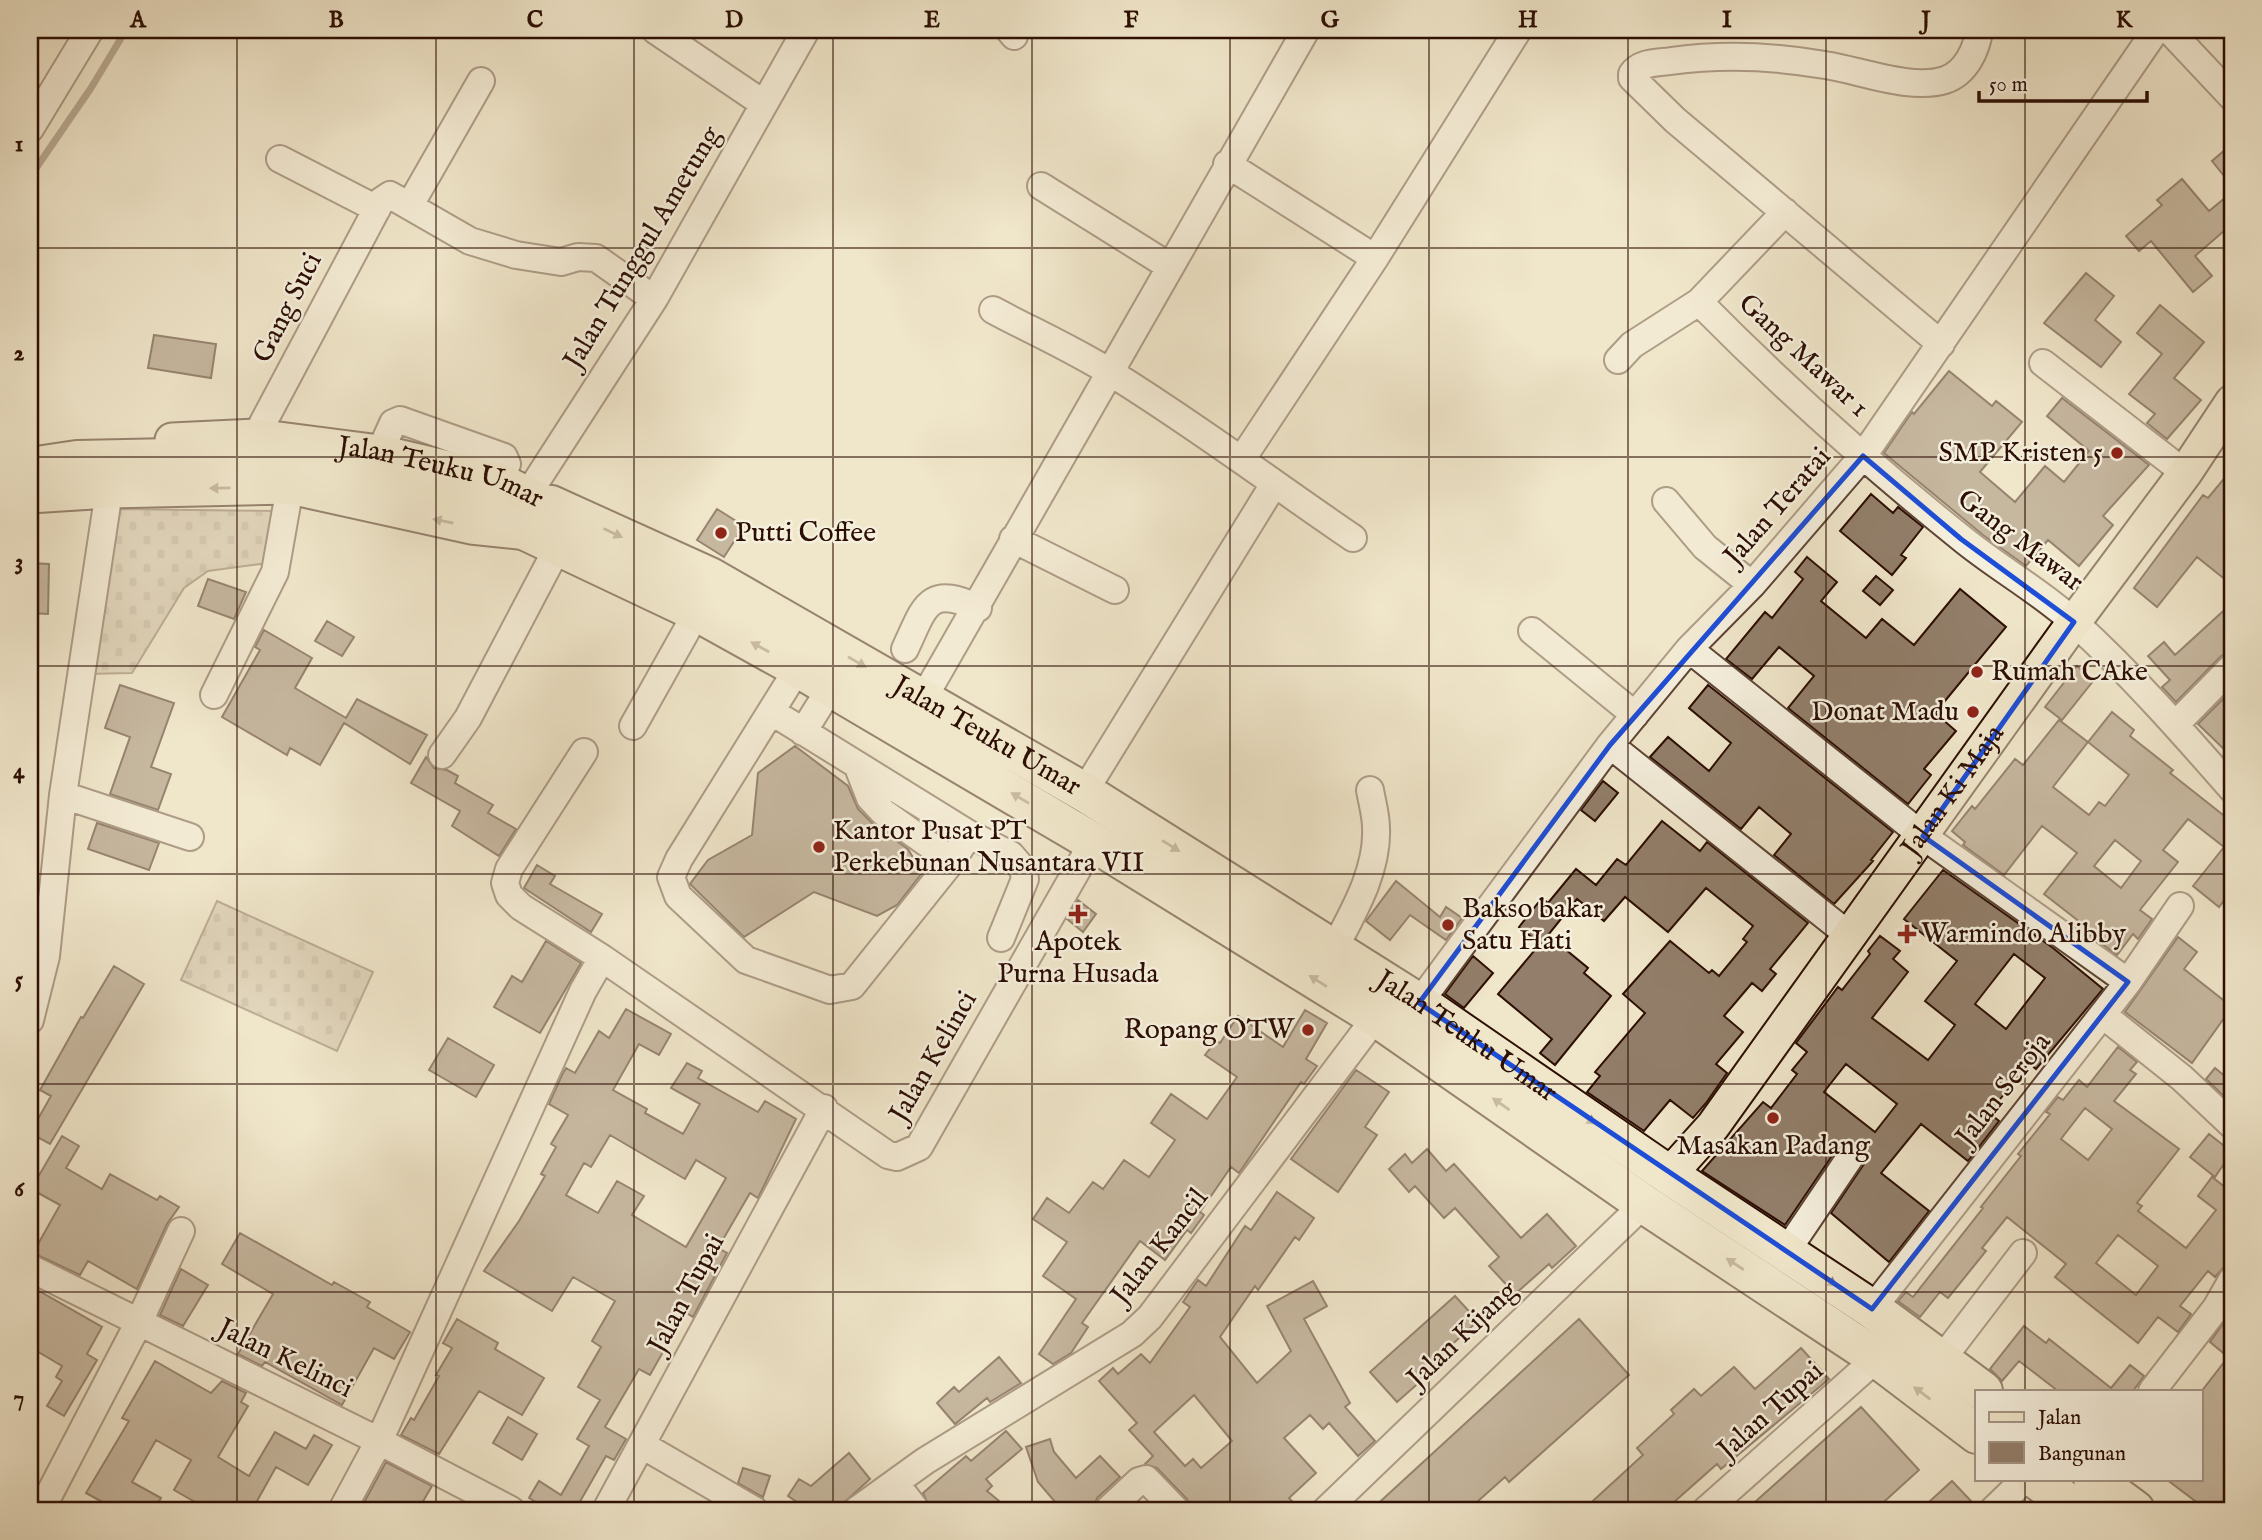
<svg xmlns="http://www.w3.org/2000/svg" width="2262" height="1540" font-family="'IM FELL English',serif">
	<defs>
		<pattern id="cemetery-stones" width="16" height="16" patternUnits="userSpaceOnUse" patternTransform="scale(1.75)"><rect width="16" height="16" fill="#cfc1a8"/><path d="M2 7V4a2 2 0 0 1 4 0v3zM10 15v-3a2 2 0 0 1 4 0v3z" fill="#b2a58f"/></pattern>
	</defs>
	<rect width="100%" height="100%" fill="#f0e6ca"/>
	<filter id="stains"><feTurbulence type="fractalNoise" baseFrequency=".00286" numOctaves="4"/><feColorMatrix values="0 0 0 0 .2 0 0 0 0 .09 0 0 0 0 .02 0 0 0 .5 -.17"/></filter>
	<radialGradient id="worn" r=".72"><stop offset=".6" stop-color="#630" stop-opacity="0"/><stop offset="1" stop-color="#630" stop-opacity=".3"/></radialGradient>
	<path fill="url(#cemetery-stones)" stroke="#7e6856" stroke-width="2" d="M109,509L281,511L268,563L208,571L184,588L132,673L84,674Z
		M217,901L373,972L337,1051L181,980Z"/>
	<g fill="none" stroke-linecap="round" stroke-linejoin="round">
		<path stroke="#796452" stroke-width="7" d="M30,177L91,88L126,30"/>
	</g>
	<path fill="#927e6a" stroke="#2c0e03" stroke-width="2" fill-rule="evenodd" d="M2232,144V186L2212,161Z
		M2182,179L2209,211L2232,192V224L2195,256L2212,276L2193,292L2151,241L2139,251L2126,236L2162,205L2157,200Z
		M2086,273L2114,296L2095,320L2121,342L2101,367L2044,323Z
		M2160,305L2204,342L2174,378L2201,400L2167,439L2147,423L2155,414L2129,394L2162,354L2137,333Z
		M154,335L216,344L211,378L148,368Z
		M1949,371L1992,406L1996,401L2022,422L1980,472L2015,502L2045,466L2064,482L2089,451L2047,416L2062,398L2149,465L2103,516L2113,525L2079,566L2048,540L2026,566L1983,535L1884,453L1912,412L1914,414Z
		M2232,469V585L2197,557L2157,607L2134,588L2203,495L2208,498Z
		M1871,494L1893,513L1898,507L1923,527L1901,555L1906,558L1892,575L1840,531Z
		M717,509L744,526L724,557L697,540Z
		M1807,557L1837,582L1821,601L1866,638L1882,619L1914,645L1960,589L2006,627L1935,713L1956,731L1924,769L1931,775L1908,804L1788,708L1814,676L1779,647L1752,679L1726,659L1765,612L1772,618L1803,579L1795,572Z
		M30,563L49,564L48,614L30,613Z
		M1876,576L1893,590L1880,605L1863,591Z
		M208,579L246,592L234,619L198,606Z
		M2232,603V652L2221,656L2176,702L2162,687L2170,680L2148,656L2164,642L2175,655Z
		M327,621L354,637L342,656L315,641Z
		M264,630L312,658L295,688L346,718L357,699L427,735L410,764L344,723L320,765L290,748L287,755L222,717L260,650L255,647Z
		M2077,666L2094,680L2062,720L2045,707Z
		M120,685L174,703L151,767L171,774L158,810L110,794L130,737L105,728Z
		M1708,685L1893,832L1871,860L1873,861L1834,904L1774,855L1791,834L1759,807L1741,829L1650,757L1668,737L1709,771L1731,743L1689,708Z
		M2223,699L2232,709V757L2198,724Z
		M2112,712L2134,730L2130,736L2173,770L2170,773L2232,822V890L2219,907L2193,886L2224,847L2188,819L2163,850L2178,862L2140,910L2152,919L2138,939L2133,934L2117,955L2082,929L2085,926L2044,894L2077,853L2042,826L2004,875L1963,845L1965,842L1952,831L1972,806L1975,809L2015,759L2023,765L2059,720L2088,742ZM2088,742L2129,775L2105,806L2099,802L2089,815L2053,787ZM2115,840L2141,861L2121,888L2094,866Z
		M795,746L848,786L858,809L874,825L908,849L922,873L897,905L877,916L814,892L744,937L690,884L708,860L752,835L758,773Z
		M426,757L434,768L447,770L458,776L455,783L493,805L488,813L516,829L499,856L452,826L460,811L411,783Z
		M1603,781L1618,793L1595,821L1581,810Z
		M1662,821L1700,851L1707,842L1808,923L1770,969L1776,974L1762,991L1752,983L1724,1016L1743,1032L1716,1064L1727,1073L1706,1103L1693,1118L1670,1100L1644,1131L1587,1092L1600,1076L1595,1072L1645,1013L1623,994L1670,941L1709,973L1712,970L1719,976L1747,942L1743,939L1753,926L1706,888L1668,932L1625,897L1604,921L1577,899L1548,935L1588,968L1584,973L1611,996L1555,1065L1540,1053L1552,1039L1498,994L1540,944L1519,927L1542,898L1548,903L1576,869L1596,885L1617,859L1626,865Z
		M97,823L159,843L149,870L88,849Z
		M537,865L555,876L550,884L602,914L591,932L524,888Z
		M1943,870L2053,948L2103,989L2036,1069L2029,1063L1989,1113L1999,1121L1968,1161L1921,1124L1881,1173L1929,1211L1889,1262L1831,1213L1864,1164L1865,1150L1859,1143L1845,1142L1838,1147L1785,1225L1702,1171L1763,1102L1771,1108L1797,1074L1792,1070L1807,1052L1796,1043L1838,987L1842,990L1870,954L1868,951L1880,936L1900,951L1893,959L1908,972L1872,1018L1928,1060L1955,1025L1925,1001L1957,961L1904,919ZM2014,954L2045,978L2006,1029L1975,1004ZM1846,1064L1897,1104L1875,1132L1824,1092Z
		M1396,881L1440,917L1446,907L1462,918L1446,940L1410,915L1390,940L1366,921Z
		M1078,900L1096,914L1083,932L1067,919Z
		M2178,937L2197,952L2184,969L2232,1007L2192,1063L2125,1012Z
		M546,941L581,963L540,1033L494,1007L512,976L522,982Z
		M1473,956L1493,973L1464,1008L1445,994Z
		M114,966L144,984L50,1144L30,1133L51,1096L40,1090L81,1017L83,1018Z
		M626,1009L671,1034L659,1055L639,1044L613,1090L647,1109L645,1113L683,1134L700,1104L671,1088L687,1063L702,1071L698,1078L758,1112L765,1101L796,1119L758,1198L750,1193L718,1248L727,1253L693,1317L676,1306L652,1346L663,1352L650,1375L639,1369L605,1427L626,1439L614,1460L606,1456L578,1505L587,1510H550L529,1498L539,1481L561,1495L589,1446L577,1439L600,1400L578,1387L601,1347L592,1341L615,1301L573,1277L552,1311L484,1271L519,1221L545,1176L541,1174L556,1147L551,1144L568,1115L549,1104L562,1075L566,1068L575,1073L599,1031L609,1038ZM610,1135L685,1179L696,1160L726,1178L686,1247L632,1215L644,1196L617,1181L598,1213L566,1195L584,1163L591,1167Z
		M1305,1010L1327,1023L1306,1059L1317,1066L1304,1084L1301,1082L1239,1173L1231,1167L1200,1212L1204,1215L1191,1233L1187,1230L1165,1260L1140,1241L1082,1323L1088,1327L1071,1353L1053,1364L1039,1354L1076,1299L1043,1276L1067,1242L1033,1219L1047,1198L1069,1213L1093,1182L1103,1189L1124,1160L1149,1177L1175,1140L1151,1123L1171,1094L1207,1119L1237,1077L1205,1055L1216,1041L1220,1043L1238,1016L1283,1047Z
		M448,1038L494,1065L476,1097L429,1070Z
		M2118,1047L2137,1062L2130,1070L2136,1074L2114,1101L2179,1149L2137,1203L2142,1206L2138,1211L2186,1248L2216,1210L2198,1196L2212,1177L2230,1191L2232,1188V1264L2224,1267L2215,1277L2208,1271L2180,1306L2191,1314L2178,1332L2158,1317L2138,1343L2055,1277L2066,1264L2007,1217L1982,1248L1986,1251L1948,1298L1940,1292L1920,1317L1898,1301L1906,1292L1913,1297L1983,1208L1981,1207L2021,1156L2018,1154L2050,1114L2046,1112L2058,1097L2063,1100L2079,1080L2087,1087ZM2085,1108L2112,1129L2088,1160L2061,1139ZM2118,1235L2158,1266L2136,1295L2096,1263Z
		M2215,1068L2232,1082V1104L2206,1079Z
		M1356,1070L1389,1092L1365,1127L1377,1135L1338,1192L1291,1159Z
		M2209,1134L2232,1152L2215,1177L2190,1157Z
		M62,1136L79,1146L66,1168L102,1189L110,1174L157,1200L160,1196L179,1207L167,1224L137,1289L88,1261L80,1275L33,1253L60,1205L31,1189Z
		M1427,1149L1446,1171L1454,1164L1521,1238L1547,1214L1576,1246L1552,1268L1549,1264L1515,1294L1489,1266L1499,1257L1455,1208L1444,1218L1415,1186L1409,1192L1389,1169L1405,1154L1412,1163Z
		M1277,1192L1314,1218L1299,1240L1295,1237L1258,1290L1255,1286L1220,1337L1257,1383L1291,1351L1267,1306L1313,1281L1327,1306L1304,1319L1350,1403L1345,1407L1375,1441L1358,1456L1329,1423L1323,1429L1310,1415L1284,1438L1316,1473L1289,1498L1300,1510H1191L1187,1499L1157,1468L1145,1464L1153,1456L1129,1430L1137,1423L1099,1381L1113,1368L1118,1374L1141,1354L1150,1363L1190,1307L1183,1302L1198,1280L1206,1286L1245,1226L1251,1230ZM1194,1395L1232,1441L1201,1468L1193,1459L1185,1466L1154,1432Z
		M240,1233L332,1285L334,1282L370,1302L367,1307L410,1332L394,1359L374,1348L342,1405L265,1362L262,1366L238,1354L273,1294L222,1264Z
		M181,1269L208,1285L183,1326L160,1315Z
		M34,1288L102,1327L87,1354L97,1360L64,1416L47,1406L62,1381L56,1377L62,1366L30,1347V1295Z
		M1455,1296L1478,1321L1437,1358L1441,1363L1397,1402L1370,1372Z
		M2232,1311V1510H2207L2166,1479H2201V1392L2228,1357L2210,1342Z
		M457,1319L498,1343L495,1349L544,1378L522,1415L479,1391L439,1454L401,1435L411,1418L414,1420L439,1376L436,1375L452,1348L443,1343Z
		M1579,1319L1629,1375L1509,1482L1505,1477L1468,1510H1371Z
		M2024,1326L2046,1343L2049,1339L2111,1388L2130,1365L2144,1376L2133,1391H2058L2019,1361L2002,1381L1990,1369Z
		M1801,1348L1829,1379L1721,1469L1717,1464L1665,1510H1583L1643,1455L1637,1448L1674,1414L1671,1410L1694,1389L1701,1396L1734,1367L1755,1389Z
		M999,1357L1021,1383L990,1402L987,1398L955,1424L937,1403L954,1387L959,1392Z
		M155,1361L211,1393L222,1381L246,1393L241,1402L248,1406L218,1457L249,1476L275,1432L306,1449L314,1435L332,1445L308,1485L276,1467L252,1510H209L174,1490L191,1460L156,1440L132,1482L161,1498L154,1510H117L86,1493L129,1421L122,1418Z
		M1861,1407L1919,1470L1875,1510H1746Z
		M508,1417L537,1434L522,1460L493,1443Z
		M1006,1431L1022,1449L986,1479L992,1486L987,1491L1010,1510H931L923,1493L966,1456L971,1461Z
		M1050,1439L1054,1452L1076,1478L1100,1456L1120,1477L1097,1498L1093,1510H1062L1038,1482L1026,1447Z
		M849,1453L870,1479L836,1510H809L788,1496L799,1479L811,1486Z
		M386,1462L432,1486L418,1510H360Z
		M743,1468L770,1476L763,1497L738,1483Z
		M1952,1481L1971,1501L1961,1510H1939L1930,1501Z"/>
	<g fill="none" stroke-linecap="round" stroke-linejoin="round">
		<defs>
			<path id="minor" d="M655,30L764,104
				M1009,30L1014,36
				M2169,30L2232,97
				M30,129L90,30
				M280,159L377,209
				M1227,164L1375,258
				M1041,186L1169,266
				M410,205L481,81
				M1699,302C1781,385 1869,464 1960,537C1996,567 2040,591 2075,623C2131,674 2182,732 2232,789
				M993,310C1032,331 1073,349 1111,373C1194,424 1272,483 1353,538
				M1941,344L1675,120L1632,78V74C1640,62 1657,63 1671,61C1722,54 1773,56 1825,65C1859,70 1911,91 1945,80C1966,73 1977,49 1979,30
				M1618,360L1632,345L1699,302L1785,212
				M2043,363L2185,473
				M256,436L381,201L390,195L470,241L516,255L561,262L578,257L596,258L654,299
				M380,452L393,423L400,420L504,457L507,464L500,480
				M1242,459L1375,258L1518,30
				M528,494L654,299L806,30
				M1666,501L1705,547L1752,585
				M1013,539L1115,590
				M1532,631L1635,715
				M905,649C925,607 927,584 978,608
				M1689,649L1923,836L2128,982
				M798,668L679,859L671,877L678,896L746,960L830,990L852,986L952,861L969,834
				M214,695L275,572L290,487
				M923,699L1306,30
				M772,712L969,834L1011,855L1023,869L1025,879L1001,938
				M2176,724L2232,667
				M633,726L697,612
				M803,732L831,687
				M1610,745L1850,936
				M584,752L509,869L505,883L509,895L521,907L602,958L888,1155L897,1157L919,1147L1093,842
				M442,755L468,718L559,545
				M858,767L870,798L883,812L952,861
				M1084,792L1274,484
				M63,795L190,837
				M1335,947C1354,911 1378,870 1376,828C1376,815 1372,802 1370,790
				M1419,1003L1610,745L1689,649L1752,585L1863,456L2156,30
				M2103,1015L2182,1078L2232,1125
				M30,1020L46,956L63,795L109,491
				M1786,1252L1851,1156
				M30,1268L379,1441L511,1510
				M1872,1309L2128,982L2180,906
				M1942,1359L2023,1253
				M2152,1391L2216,1308L2232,1280
				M642,1445L754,1510
				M896,1484L916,1510
				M41,1510L139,1322L181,1231
				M342,1510L379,1441L583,991L602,958
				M606,1510L824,1108
				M857,1510L925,1461L1132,1334L1150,1317L1376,1017
				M1108,1510L1139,1481L1146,1479L1176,1510
				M1326,1510L1644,1204
				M1706,1510L1877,1358
				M1993,1510L2025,1479"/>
			<g id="major">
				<path id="s1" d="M172,440L256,436L380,452L500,480L546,503"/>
				<path d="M30,496L109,491L290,487L471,527L519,532"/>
				<path id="s2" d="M1669,1175L1713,1126L2074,622L2185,473L2232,402"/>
			</g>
			<g id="highway">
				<path d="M30,467L77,460L269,456L333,467L458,499L697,612L798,668L1093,842L1376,1017L1644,1204L1877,1358L1977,1434"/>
				<path id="s3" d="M481,500L551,505L710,577L1084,792L1419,1003L1669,1175L1872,1309L1983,1391"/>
				<path d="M2036,1479L2077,1510"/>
				<path d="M2093,1479L2135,1510"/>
			</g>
		</defs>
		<use href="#minor" stroke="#5d4435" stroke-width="30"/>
		<use href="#major" stroke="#2c0e03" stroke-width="37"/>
		<use href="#highway" stroke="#2c0e03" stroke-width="42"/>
		<use href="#minor" stroke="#f5efdd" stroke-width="26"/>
		<use href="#major" stroke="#f0e6ca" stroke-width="33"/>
		<use href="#highway" stroke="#f0e6ca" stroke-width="38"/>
	</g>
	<defs><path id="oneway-solid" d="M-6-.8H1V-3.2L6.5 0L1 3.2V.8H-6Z" transform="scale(1.75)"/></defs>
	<g fill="#988570">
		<use href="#oneway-solid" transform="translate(220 488) rotate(179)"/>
		<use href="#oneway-solid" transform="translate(443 521) rotate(-168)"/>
		<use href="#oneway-solid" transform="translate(613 533) rotate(25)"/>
		<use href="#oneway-solid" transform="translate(760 647) rotate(-151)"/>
		<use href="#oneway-solid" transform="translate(857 662) rotate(30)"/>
		<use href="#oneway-solid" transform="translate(1020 798) rotate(-149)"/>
		<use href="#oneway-solid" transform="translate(1171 846) rotate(32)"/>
		<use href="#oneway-solid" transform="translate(1318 981) rotate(-148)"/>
		<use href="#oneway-solid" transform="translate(1501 1104) rotate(-145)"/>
		<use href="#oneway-solid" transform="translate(1587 1118) rotate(35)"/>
		<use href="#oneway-solid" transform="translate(1735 1264) rotate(-147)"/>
		<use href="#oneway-solid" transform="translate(1828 1280) rotate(33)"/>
		<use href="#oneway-solid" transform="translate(1922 1393) rotate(-143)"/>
	</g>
	<path d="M0 0H2262V1540H0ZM1863,456L1961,539L2074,622L1923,836L2128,982L1872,1309L1419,1003L1610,745Z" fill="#f0e6ca" fill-opacity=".55" fill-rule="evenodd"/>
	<path fill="none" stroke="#1d4ed8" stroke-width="5" stroke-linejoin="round" d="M1863,456L1961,539L2074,622L1923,836L2128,982L1872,1309L1419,1003L1610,745Z"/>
	<path fill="none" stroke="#2c0e03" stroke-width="2" stroke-opacity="0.55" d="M237,30V1510M436,30V1510M634,30V1510M833,30V1510M1032,30V1510M1230,30V1510M1429,30V1510M1628,30V1510M1826,30V1510M2025,30V1391M30,248H2232M30,457H2232M30,666H2232M30,874H2232M30,1084H2232M30,1292H2232M2025,1479V1510"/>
	<g fill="#8f2418" stroke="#f5efdd" stroke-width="2.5">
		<circle cx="2117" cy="453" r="7"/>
		<circle cx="721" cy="533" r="7"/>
		<circle cx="1977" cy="672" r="7"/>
		<circle cx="1973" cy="712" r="7"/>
		<circle cx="819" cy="847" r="7"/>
		<path d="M1074.5 903.5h7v7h7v7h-7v7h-7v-7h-7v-7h7z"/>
		<circle cx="1448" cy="925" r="7"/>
		<path d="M1903.5 923.5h7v7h7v7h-7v7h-7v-7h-7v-7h7z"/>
		<circle cx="1308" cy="1030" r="7"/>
		<circle cx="1773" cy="1118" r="7"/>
	</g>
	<g text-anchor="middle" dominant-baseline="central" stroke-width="5" stroke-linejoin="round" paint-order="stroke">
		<g font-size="28" fill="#2c0e03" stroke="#f5efdd">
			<text transform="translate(643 248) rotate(-59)">Jalan Tunggul Ametung</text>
			<text transform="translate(288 308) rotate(-63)">Gang Suci</text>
			<text transform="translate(1803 356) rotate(43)">Gang Mawar 1</text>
			<text stroke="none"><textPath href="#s1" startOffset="273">Jalan Teuku Umar</textPath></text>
			<text transform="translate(1778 507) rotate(-49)">Jalan Teratai</text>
			<text transform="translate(2020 541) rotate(37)">Gang Mawar</text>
			<text stroke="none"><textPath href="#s3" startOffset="564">Jalan Teuku Umar</textPath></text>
			<text stroke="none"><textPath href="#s2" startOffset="478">Jalan Ki Maja</textPath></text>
			<text stroke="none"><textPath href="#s3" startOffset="1130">Jalan Teuku Umar</textPath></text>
			<text transform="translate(934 1057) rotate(-60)">Jalan Kelinci</text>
			<text transform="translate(2004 1090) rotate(-52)">Jalan Seroja</text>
			<text transform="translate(1160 1247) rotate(-52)">Jalan Kancil</text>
			<text transform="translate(687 1294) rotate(-62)">Jalan Tupai</text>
			<text transform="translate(1463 1335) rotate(-44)">Jalan Kijang</text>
			<text transform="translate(285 1359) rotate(26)">Jalan Kelinci</text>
			<text transform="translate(1771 1411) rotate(-42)">Jalan Tupai</text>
		</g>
		<g font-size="28" fill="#2c0e03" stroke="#f5efdd" text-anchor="start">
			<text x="2103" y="453" text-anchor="end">SMP Kristen 5</text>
			<text x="735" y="533">Putti Coffee</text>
			<text x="1991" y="672">Rumah CAke</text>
			<text x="1959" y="712" text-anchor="end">Donat Madu</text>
			<text x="833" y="831">Kantor Pusat PT<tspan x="833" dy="32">Perkebunan Nusantara VII</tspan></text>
			<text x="1462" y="909">Bakso bakar<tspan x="1462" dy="32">Satu Hati</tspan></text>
			<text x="1921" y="934">Warmindo Alibby</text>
			<text x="1078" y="942" text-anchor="middle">Apotek<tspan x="1078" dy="32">Purna Husada</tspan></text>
			<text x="1294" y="1030" text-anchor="end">Ropang OTW</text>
			<text x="1773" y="1146" text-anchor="middle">Masakan Padang</text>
		</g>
	</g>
	<rect width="2262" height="1540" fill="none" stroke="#f0e6ca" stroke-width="77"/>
	<rect x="1975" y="1390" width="228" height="91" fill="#f5efdd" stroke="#a59586" stroke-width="2"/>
	<rect x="1989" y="1412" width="35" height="10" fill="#f0e6ca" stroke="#a59586" stroke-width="2"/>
	<text x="2038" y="1424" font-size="21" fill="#2c0e03">Jalan</text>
	<rect x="1989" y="1442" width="35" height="21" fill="#927e6a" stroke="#a59586" stroke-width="2"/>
	<text x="2038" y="1460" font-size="21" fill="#2c0e03">Bangunan</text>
	<path d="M1979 91v10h168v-10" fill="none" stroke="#2c0e03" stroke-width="3.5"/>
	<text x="1989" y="91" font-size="21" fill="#2c0e03" stroke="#f5efdd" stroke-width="5" paint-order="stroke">50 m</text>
	<rect x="38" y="38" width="2186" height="1464" fill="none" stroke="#2c0e03" stroke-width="2.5"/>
	<g font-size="23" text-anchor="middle" font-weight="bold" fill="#2c0e03">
		<text x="138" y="27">A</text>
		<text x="336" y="27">B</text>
		<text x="535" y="27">C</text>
		<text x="734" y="27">D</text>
		<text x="932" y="27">E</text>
		<text x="1131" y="27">F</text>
		<text x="1330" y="27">G</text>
		<text x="1528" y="27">H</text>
		<text x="1727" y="27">I</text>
		<text x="1926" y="27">J</text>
		<text x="2124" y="27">K</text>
		<text x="19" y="151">1</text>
		<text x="19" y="360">2</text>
		<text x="19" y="569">3</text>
		<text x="19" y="778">4</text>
		<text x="19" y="987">5</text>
		<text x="19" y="1196">6</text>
		<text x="19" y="1405">7</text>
	</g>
	<rect width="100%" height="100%" filter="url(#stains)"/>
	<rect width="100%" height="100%" fill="url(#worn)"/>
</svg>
